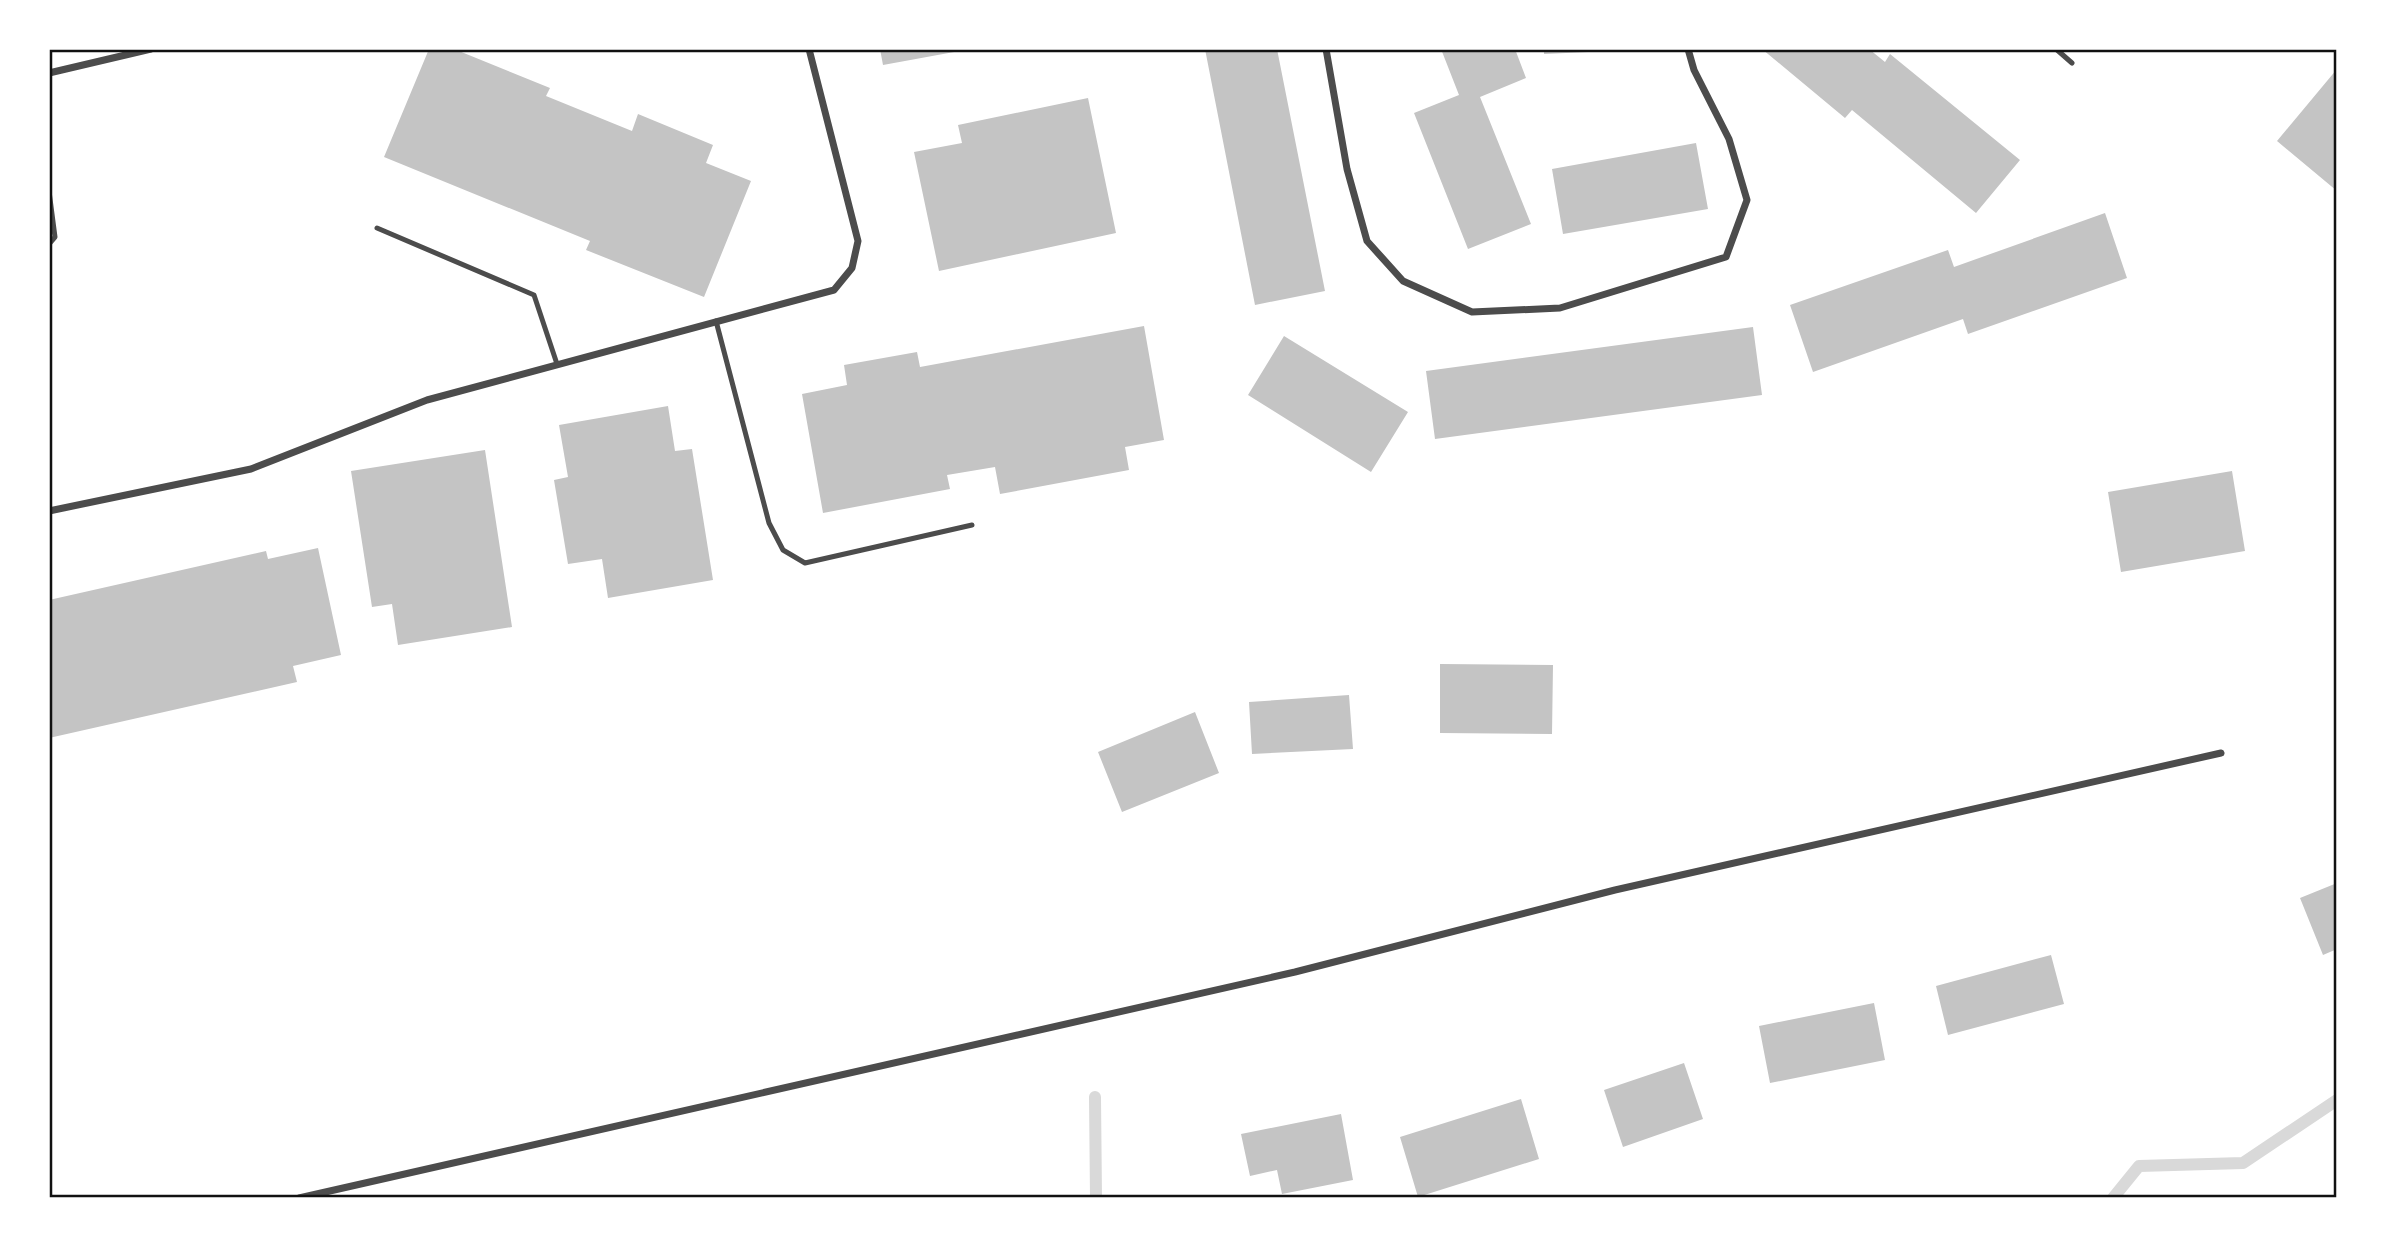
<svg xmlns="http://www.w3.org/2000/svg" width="2386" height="1247" font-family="Montserrat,sans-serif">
	<rect width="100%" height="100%" fill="#fff"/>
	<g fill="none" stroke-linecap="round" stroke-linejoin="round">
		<path stroke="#d9d9d9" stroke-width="12" d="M1095,1097L1096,1198
			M2113,1198L2139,1166L2243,1163L2337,1100"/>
	</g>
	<path fill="#c4c4c4" d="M429,49H454L550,88L546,96L632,131L638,114L713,145L706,163L751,181L704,297L586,250L590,241L384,157Z
		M880,49H965V50L883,65Z
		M1205,49H1277L1325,291L1255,305Z
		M1441,49H1515L1526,78L1480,97L1531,224L1468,249L1414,113L1459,95Z
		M1544,49H1610V51L1544,54Z
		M1762,49H1869L1885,62L1890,54L2020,160L1976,213L1852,110L1845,118Z
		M2337,69V191L2277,141Z
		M1088,98L1116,233L939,271L914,152L962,143L958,125Z
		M1696,143L1708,209L1563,234L1552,169Z
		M2105,213L2127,278L1968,334L1963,319L1813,372L1790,305L1948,250L1954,267Z
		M1144,326L1164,440L1125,447L1129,470L1000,494L995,467L947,475L950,489L823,513L802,394L847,385L844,365L917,352L920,367Z
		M1753,327L1762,395L1435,439L1426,371Z
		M1284,336L1408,412L1371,472L1248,395Z
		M668,406L675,451L692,449L713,580L608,598L602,559L568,564L554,480L568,477L559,425Z
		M485,450L512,627L398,645L392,604L372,607L351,471Z
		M2232,471L2245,551L2121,572L2108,492Z
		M318,548L341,655L293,666L297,682L49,738V600L266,551L268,559Z
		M1440,664L1553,665L1552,734L1440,733Z
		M1349,695L1353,749L1252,754L1249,702Z
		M1195,712L1219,773L1122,812L1098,752Z
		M2337,883V949L2323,955L2300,898Z
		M2051,955L2064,1004L1948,1035L1936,986Z
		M1874,1003L1885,1060L1770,1083L1759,1026Z
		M1684,1063L1703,1119L1623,1147L1604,1090Z
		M1521,1099L1539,1159L1418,1197L1400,1137Z
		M1341,1114L1353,1180L1282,1194L1277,1170L1250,1176L1241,1134Z"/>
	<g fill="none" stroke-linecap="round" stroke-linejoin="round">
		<path stroke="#4c4c4c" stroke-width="5" d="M2056,49L2072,63
			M49,191L55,237L49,244
			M377,228L534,295L557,364
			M716,321L769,523L783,550L805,563L972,525"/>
		<path stroke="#4c4c4c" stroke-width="7" d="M1326,49L1347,169L1367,241L1403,281L1472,312L1560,308L1726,257L1747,200L1729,139L1694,70L1688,49
			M49,73L151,49
			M49,511L251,469L427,400L834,290L852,268L858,241L809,49
			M299,1198L1295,972L1615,890L2221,753"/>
	</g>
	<rect width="2386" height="1247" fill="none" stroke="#ffffff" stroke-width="102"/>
	<rect x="51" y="51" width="2284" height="1145" fill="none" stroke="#111" stroke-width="2.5"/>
</svg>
